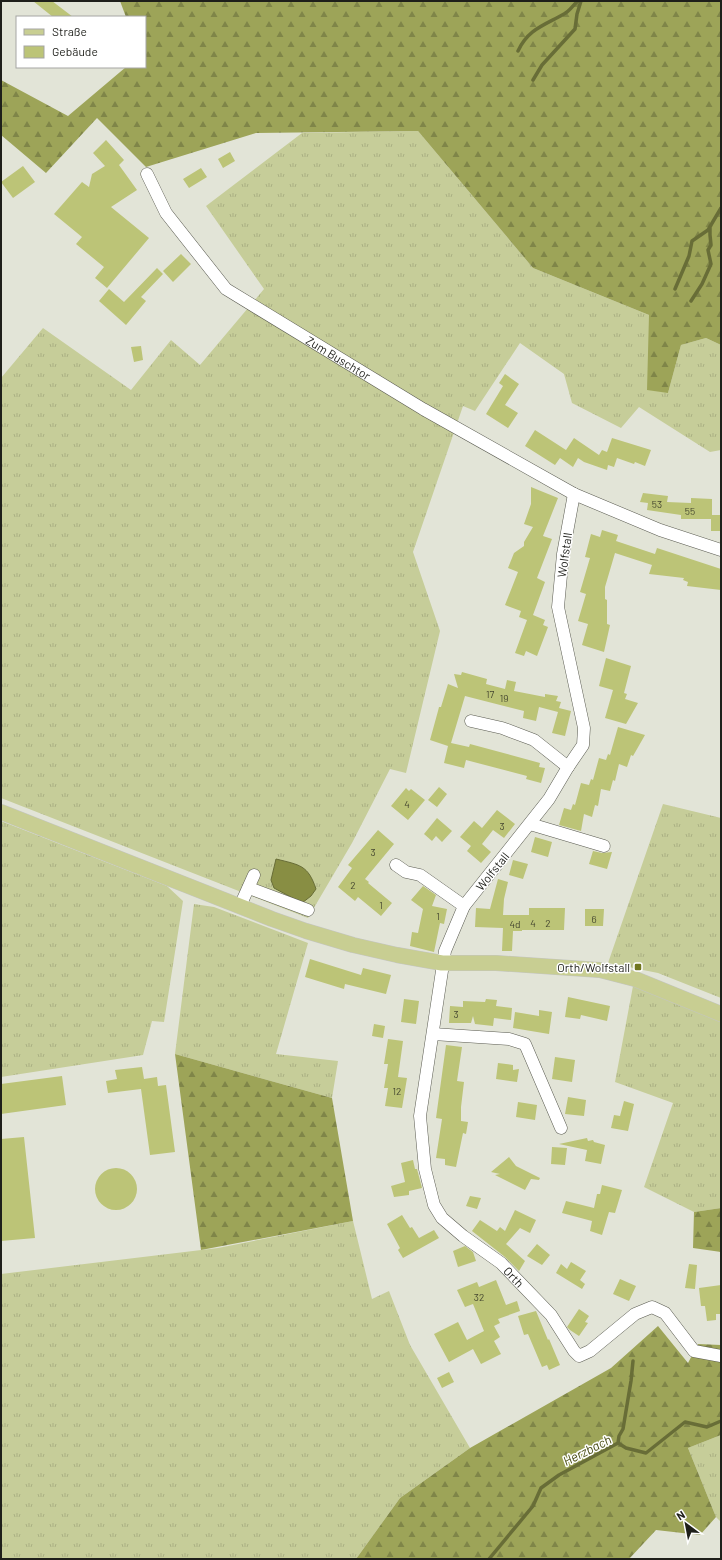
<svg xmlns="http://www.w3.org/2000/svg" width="722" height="1560" font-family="Barlow,sans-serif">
	<defs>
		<pattern id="grass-tufts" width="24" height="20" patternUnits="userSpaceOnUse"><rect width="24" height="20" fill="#c6cd99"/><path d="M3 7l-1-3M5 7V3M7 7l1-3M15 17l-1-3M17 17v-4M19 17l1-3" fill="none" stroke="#aab083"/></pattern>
		<pattern id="forest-firs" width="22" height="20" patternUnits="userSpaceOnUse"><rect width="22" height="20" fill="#9da458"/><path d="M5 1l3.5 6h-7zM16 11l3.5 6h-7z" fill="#7f8548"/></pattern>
	</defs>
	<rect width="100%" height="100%" fill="#e2e4d7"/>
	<path fill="url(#grass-tufts)" d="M418,131L533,268L649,315L668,393L681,345L706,338L721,345V450L710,452L639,407L621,428L572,403L564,374L520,343L475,411L463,406L413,552L440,631L406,773L390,769L352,843L308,918L1,798V378L43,328L131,390L171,340L200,365L264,289L206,206L302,133Z
		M663,804L721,818V998L658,973L608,963Z
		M1,821L167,886L183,901L164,1022L152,1021L143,1055L1,1077Z
		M194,904L214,907L308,943L276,1054L338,1061L332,1098L175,1054Z
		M633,986L721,1020V1208L694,1212L644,1187L673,1103L615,1082Z
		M353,1221L372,1299L389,1291L410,1345L470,1448L400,1498L356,1559H1V1274L218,1248Z
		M721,1435V1522L716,1517L688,1448Z"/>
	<path fill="url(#forest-firs)" d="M120,1H721V345L706,338L681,345L668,393L647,390L649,315L533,268L418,131L256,133L146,167L97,118L46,173L1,135V80L68,116L126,67H145V17H126Z
		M175,1054L332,1098L353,1221L201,1250Z
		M721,1208V1252L693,1248L694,1212Z
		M658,1326L688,1363L698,1344L721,1345V1435L688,1448L716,1517L700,1535L656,1530L629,1559H356L400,1498L470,1448L611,1368Z"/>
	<path fill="#888e43" stroke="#686d37" d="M276,859C300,865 308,865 316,889L311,896L302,903L274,888L271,880Z"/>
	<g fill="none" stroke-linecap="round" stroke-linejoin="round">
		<path stroke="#686d37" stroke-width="3.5" d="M518,51C528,29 545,25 564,14C570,11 573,5 578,1
			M533,80L542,65L575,29L577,14L581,1
			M675,289L689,256L692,241L708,230L721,208
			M691,301L702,284L711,264L708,250L711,245L710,235V226
			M618,1443L619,1436L623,1429L631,1381L633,1361
			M489,1559L533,1506L541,1488L559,1475L618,1443L626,1448L646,1453L685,1422L707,1427L721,1421"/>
	</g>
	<path fill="#bcc477" d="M33,1H52L73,17H53Z
		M106,140L124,160L119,165L137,190L111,207L149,238L107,288L95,278L104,267L76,244L82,237L54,214L82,182L89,187L92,174L105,166L93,153Z
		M230,152L235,161L223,168L218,159Z
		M23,166L35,182L13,198L1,182Z
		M201,168L207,177L189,188L183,179Z
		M181,254L191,264L173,282L163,271Z
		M157,268L163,274L141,297L146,301L126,325L99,301L109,289L124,302Z
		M141,346L143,360L134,362L131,347Z
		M505,374L519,384L505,405L518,413L508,428L486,414L503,386L499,383Z
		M535,430L566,450L574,438L599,455L602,450L607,452L612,438L651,450L645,466L635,462L634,464L617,458L614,467L608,465L607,470L584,462L578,458L573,467L560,458L555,465L525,446Z
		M531,487L558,498L543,536L552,539L537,578L545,582L533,615L545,620L543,625L548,627L537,656L526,651L524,656L515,653L527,620L519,617L521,611L505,605L518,572L508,568L514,553L524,546V542L533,527L524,524L531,504Z
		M643,493L668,496L667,502L691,503V498L712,499V515H721V531H711V519H681V515L647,510L648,503L640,502Z
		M602,530L618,535L616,541L655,554L657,548L721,569V590L687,586L688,582L683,580L684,578L649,574L652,565L615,553L605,587V599L607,600V624L610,625L604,652L582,645L588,624L578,621L586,594L580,592L590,558L585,557L591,534L600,537Z
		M606,658L631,666L624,693L627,694L625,699L638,703L626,724L605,718L613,690L599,686Z
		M462,672L487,679L486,684L505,689L507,680L516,682L514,691L545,697V694L558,696L556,701L561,702L559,708L571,711L565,736L552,733L558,712L539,707L536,721L523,718L524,711L465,696L451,743L469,747L470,744L540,763L539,767L545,768L541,783L526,779L527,776L466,760L464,768L444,763L448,746L430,740L438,711L439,707H441L448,684L458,688L454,674L461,675Z
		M618,727L645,735L633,756L631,755L627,767L619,764L615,781L613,780L610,791L601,789L598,806L595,805L592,817L584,814L581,831L559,825L564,808L571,810L573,804L575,805L581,783L589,785L591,779L593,780L599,758L606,760L608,754L610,755Z
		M439,787L447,794L437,807L428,800Z
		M406,788L409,791L411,789L425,800L408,820L391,806Z
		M497,810L515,824L504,838L493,830L482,844L491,852L481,863L467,851L471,846L460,837L474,821L482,828Z
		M437,818L452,831L442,842L436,836L432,841L424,834Z
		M378,830L394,844L365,879L369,882L368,883L392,903L381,916L358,897L355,901L338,887L352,868L348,865Z
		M535,837L552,842L548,857L531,852Z
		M593,851L602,853L612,852L607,869L589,864Z
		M513,860L528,864L523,879L509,875Z
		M498,879L508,882L504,899L503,915H529V908H565L564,930H522V931H513L512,951H502L503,928L475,927L476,908L490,909Z
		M423,886L436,895L432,906L447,909L444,924L440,923L434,952L410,946L412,932L418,933L423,909L411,900Z
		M585,909H604L603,926H585Z
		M310,959L361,975L363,968L391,975L386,994L345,984L344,989L305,977Z
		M568,997L610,1006L607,1021L581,1015L580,1019L565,1017Z
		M404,999L419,1001L416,1024L401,1022Z
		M486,999L497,1000L496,1006L512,1008L511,1020L494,1018L493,1026L475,1024L473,1016L471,1023H449L450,1006L463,1007V1001L485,1002Z
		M539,1010L552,1012L549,1034L513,1028L515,1012L539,1016Z
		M374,1024L385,1026L383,1038L372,1036Z
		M388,1039L403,1041L398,1077L407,1078L402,1108L385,1106L388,1088H384L388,1064H384Z
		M446,1045L462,1047L457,1081L464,1082L461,1107V1121L468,1122L466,1134L463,1133L456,1167L445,1165V1159L436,1158L442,1119L436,1118Z
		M555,1057L575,1060L572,1082L552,1079Z
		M498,1063L513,1065V1070L519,1069L517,1082L496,1079Z
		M142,1067L144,1079L157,1077L158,1086L166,1085L175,1152L150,1155L141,1089L108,1093L106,1081L117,1079L115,1070Z
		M62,1076L66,1105L1,1114V1084Z
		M568,1097L586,1100L584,1116L565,1114Z
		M624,1101L634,1104L628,1131L611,1128L614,1115L620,1116Z
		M518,1102L537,1105L535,1120L516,1117Z
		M24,1137L35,1238L1,1241V1139Z
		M587,1138L588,1141L593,1140L594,1142L605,1145L601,1164L585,1161L587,1150L559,1144Z
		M552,1147L567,1148L565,1165L551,1164Z
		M509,1157L516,1166L540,1178L539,1180L531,1179L525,1190L495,1175L500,1174L491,1172Z
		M413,1160L415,1169H417L422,1188L409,1191V1195L394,1197L391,1186L405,1182L401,1163Z
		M95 1189a21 21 0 1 1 42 0a21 21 0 1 1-42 0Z
		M602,1185L622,1190L615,1213L609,1212L602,1235L590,1231L592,1221L562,1213L566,1201L594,1208L597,1194H600Z
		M470,1196L481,1198L477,1209L466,1206Z
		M515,1210L536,1220L530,1233L520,1228L506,1244L525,1261L519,1271L505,1257L472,1231L480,1220L497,1231L500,1227L505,1231Z
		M402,1215L410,1228L412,1227L419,1238L434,1230L439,1238L403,1258L398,1250L400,1248L387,1224Z
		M537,1244L550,1255L542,1265L527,1256Z
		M465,1246L473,1252L476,1261L458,1267L453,1251Z
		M571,1262L586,1271L580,1280L585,1284L582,1289L556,1273L561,1264L567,1269Z
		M689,1264L697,1265L695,1289L685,1288Z
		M620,1279L636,1286L629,1301L613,1294Z
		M496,1280L506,1305L517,1301L520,1311L498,1319L500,1323L494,1326L500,1337L494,1341L501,1354L481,1364L473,1349L449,1362L434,1334L458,1322L467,1340L484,1331L473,1304L465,1307L457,1290L477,1282L479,1287Z
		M721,1285V1314H716V1320L707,1321L705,1306H701L699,1288Z
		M579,1309L589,1316L585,1322L588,1323L579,1336L570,1330L567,1327Z
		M536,1311L548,1340L549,1339L560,1365L549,1370L547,1365L542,1367L528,1334L524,1335L518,1316Z
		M449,1372L454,1382L442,1388L437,1378Z"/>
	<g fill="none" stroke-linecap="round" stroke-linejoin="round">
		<defs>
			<g id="minor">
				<path id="s1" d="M147,174L166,213L226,289L423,409L574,494L660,530L721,550"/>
				<path id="s2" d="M574,494L563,554L558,607L584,728L583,745L568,767L549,799L464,906L445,951L420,1116L425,1169L434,1205L442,1218L463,1236L501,1263L551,1315L574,1351L579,1356L590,1351L635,1314L652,1307L665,1313L694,1351L721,1356"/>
				<path d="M471,721L502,728L534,740L568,767"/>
				<path d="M530,824L604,846"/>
				<path d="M396,865L406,872L420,875L464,906"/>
				<path d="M249,888L308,910"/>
				<path d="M240,906L254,875"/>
				<path d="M433,1034L509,1039L525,1044L561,1128"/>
			</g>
			<path id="major" d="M1,812L272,919L306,931L353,945L397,955L442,963H496L600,970L635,979L721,1014"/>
		</defs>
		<use href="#minor" stroke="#5a5b51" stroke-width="13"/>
		<use href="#major" stroke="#c4c5c3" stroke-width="16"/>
		<use href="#minor" stroke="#fff" stroke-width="12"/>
		<use href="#major" stroke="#c8ce92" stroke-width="15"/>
	</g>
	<rect fill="#70761f" stroke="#fff" stroke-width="1.5" x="634" y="963" width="8" height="8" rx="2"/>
	<g text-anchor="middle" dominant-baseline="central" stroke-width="3" stroke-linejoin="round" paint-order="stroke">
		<g font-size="10" fill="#464831">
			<text x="657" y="504">53</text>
			<text x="690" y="511">55</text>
			<text x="490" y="694">17</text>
			<text x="504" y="698">19</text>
			<text x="407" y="804">4</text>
			<text x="502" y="826">3</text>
			<text x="373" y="852">3</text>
			<text x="353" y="885">2</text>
			<text x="381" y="905">1</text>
			<text x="438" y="916">1</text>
			<text x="594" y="919">6</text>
			<text x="533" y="923">4</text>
			<text x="548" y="923">2</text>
			<text x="515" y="924">4d</text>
			<text x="456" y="1014">3</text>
			<text x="397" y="1091">12</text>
			<text x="479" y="1297">32</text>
		</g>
		<g font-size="12" fill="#1e1f1a" stroke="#fff">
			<text stroke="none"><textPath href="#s1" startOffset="272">Zum Buschtor</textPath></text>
			<text transform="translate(564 555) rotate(-82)">Wolfstall</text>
			<text transform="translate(492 871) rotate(-51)">Wolfstall</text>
			<text stroke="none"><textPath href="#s2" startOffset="870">Orth</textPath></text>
		</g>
		<g font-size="12" fill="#1e1f1a" stroke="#fff" text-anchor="end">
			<text x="630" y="967">Orth/Wolfstall</text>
		</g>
		<g font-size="13" font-style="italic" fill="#474b11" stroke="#fff">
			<text transform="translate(587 1450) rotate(-27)">Herzbach</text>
		</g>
	</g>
	<rect width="722" height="1560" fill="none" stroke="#1e1f1a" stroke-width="4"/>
	<rect x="16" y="16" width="130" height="52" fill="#ffffff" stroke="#a5a5a3"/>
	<rect x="24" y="29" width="20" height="6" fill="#c8ce92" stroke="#a5a5a3"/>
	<text x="52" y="36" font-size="12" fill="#1e1f1a">Straße</text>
	<rect x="24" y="46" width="20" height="12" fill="#bcc477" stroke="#a5a5a3"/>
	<text x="52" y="56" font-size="12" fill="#1e1f1a">Gebäude</text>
	<g transform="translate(686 1524) rotate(328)" stroke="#ffffff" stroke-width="3" paint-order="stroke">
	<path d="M0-3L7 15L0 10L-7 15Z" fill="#1e1f1a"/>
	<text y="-6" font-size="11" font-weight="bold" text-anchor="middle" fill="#1e1f1a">N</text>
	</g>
</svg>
